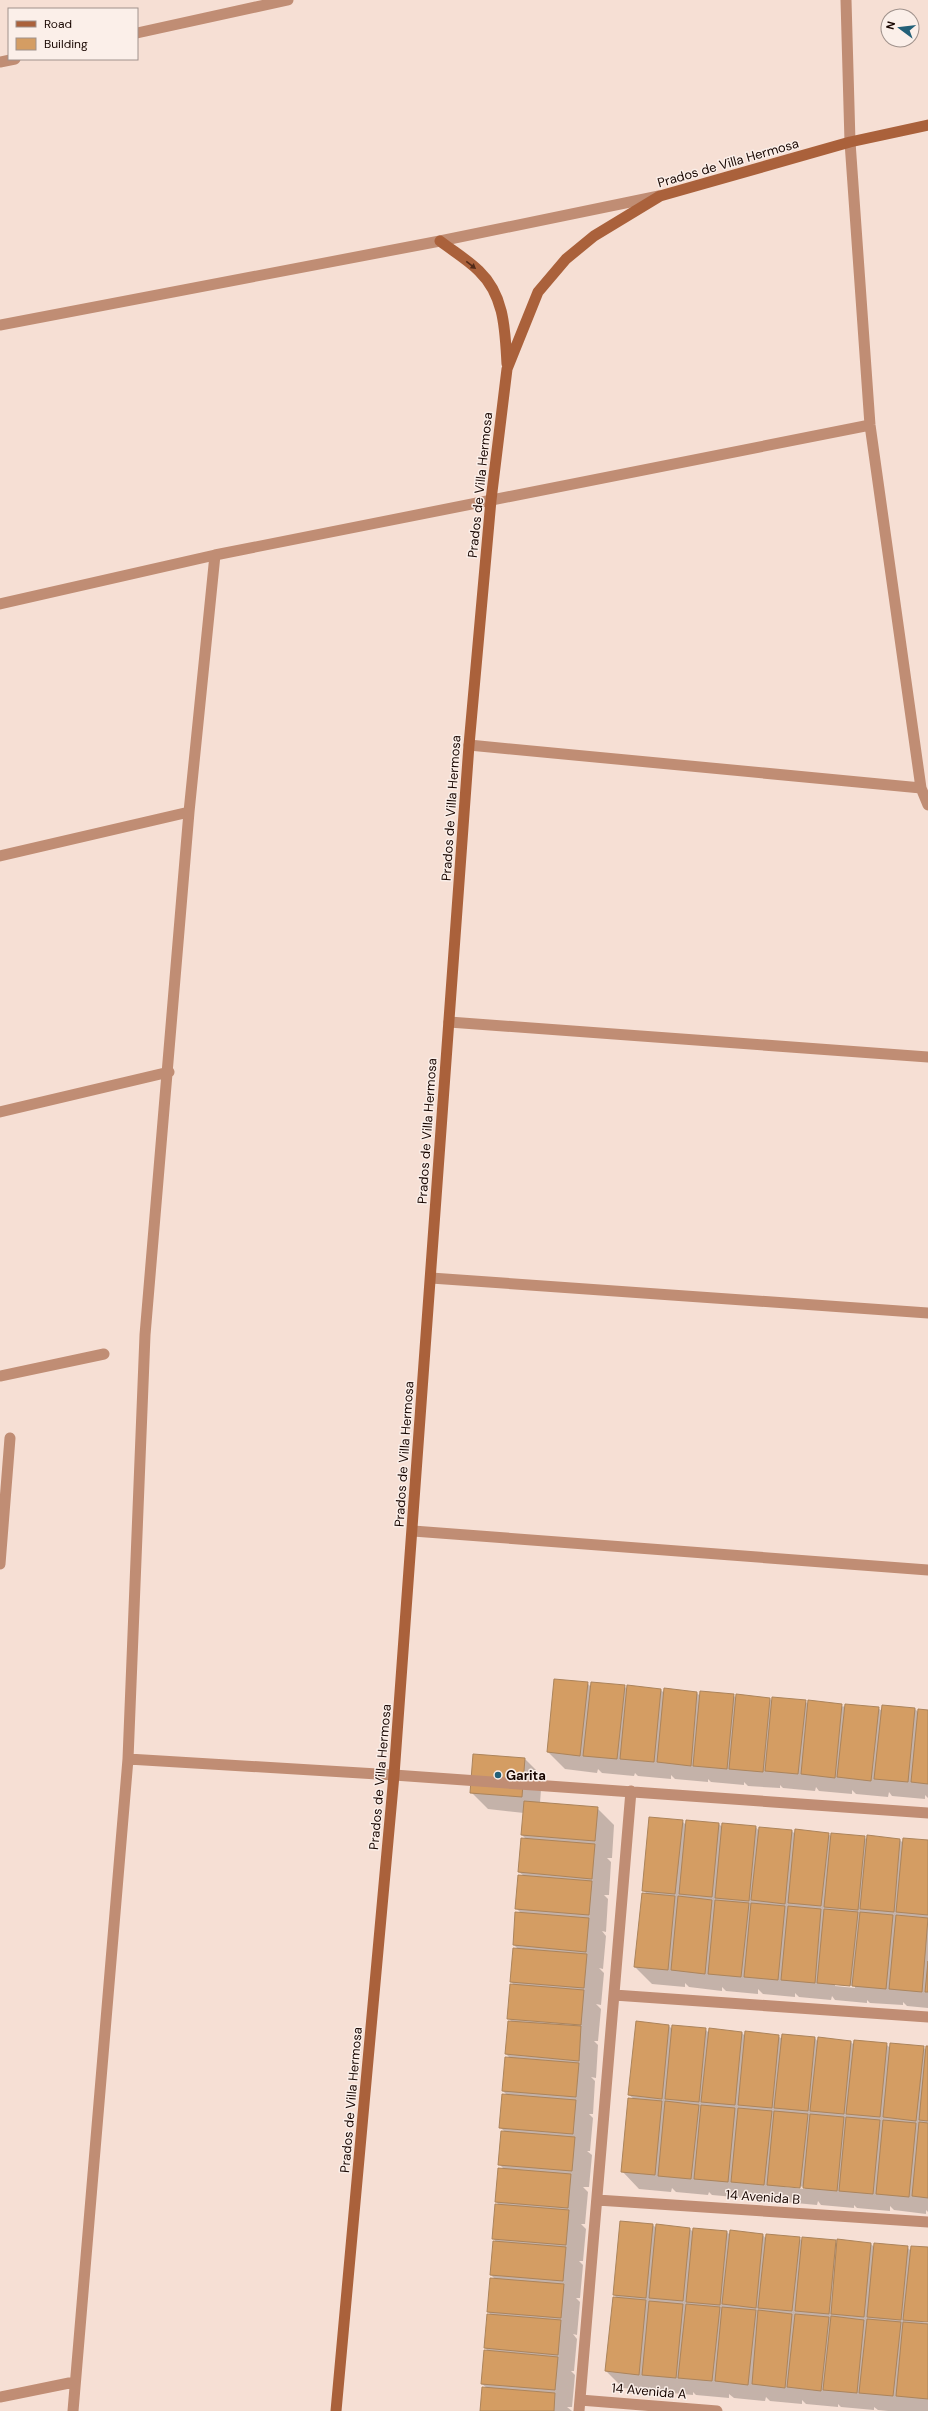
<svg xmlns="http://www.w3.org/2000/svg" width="928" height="2411" font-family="'DM Sans',sans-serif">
	<rect width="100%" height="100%" fill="#f6dfd4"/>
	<path fill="#0003" fill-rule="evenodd" d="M587,1683L591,1687L624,1686L628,1690H661L664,1693H697L700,1696L733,1695L737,1699H770L773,1702L805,1701L809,1705L878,1708L882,1711V1706L915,1709L919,1713L928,1711V1798L925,1795V1799L892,1796L889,1792L888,1797L856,1794L852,1790V1794L819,1791L816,1787L815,1791L783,1788L780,1785V1788L748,1786L744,1782V1785L711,1782L708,1779V1782L675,1779L671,1775V1779L638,1776L635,1773L634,1776L602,1773L598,1769L597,1773L565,1769L548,1752Z
		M525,1759L542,1776L540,1803L597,1808L614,1825L612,1858H607L611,1862L609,1895H604L608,1899L606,1932L602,1931L606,1936L603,1969L599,1968L604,1973L601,2005L596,2004L601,2009L598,2041H594L598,2045L596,2078L591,2077L595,2081L593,2114H589L593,2118L590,2151H587L592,2155L589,2187H583L588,2192L585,2224H581L586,2229L583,2261H579L583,2265L580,2298H576L580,2302L577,2335L573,2334L577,2339L574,2371H571L575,2375L572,2407H567L572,2411H481L487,2388L482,2384L488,2351L485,2348L492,2316L488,2312L495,2279L491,2275L497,2243L493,2238L500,2206L496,2202L504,2169L499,2164L505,2132L500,2127L508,2096L503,2091L511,2059L506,2054L512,2022L508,2018L515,1986L511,1982L518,1949L514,1945L521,1913L516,1908L524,1876L519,1872L527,1840L522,1835L524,1813L488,1809L471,1792Z
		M682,1821L686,1825L719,1824L723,1828L756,1827L759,1831H792L795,1834H828L832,1837L900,1840L904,1844L928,1841V2008L907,2006L903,2002V2005L870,2003L867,2000V2003L835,2000L832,1996L831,2000L799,1997L795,1993V1997L763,1994L758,1989V1994L726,1991L722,1987V1991L689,1987L685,1983V1987L652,1984L635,1967L647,1894L643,1890ZM835,1984L855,1986V1988L835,1986Z
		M637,2022L669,2026L672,2029H705L709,2033H742L746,2037L778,2036L782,2039V2035L815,2038L818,2042H851L854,2045L886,2044L890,2048L923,2047L927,2051L928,2047V2212L926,2210V2214L894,2210L890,2206V2211L857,2208L854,2205V2208L821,2205L818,2201L817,2205L785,2202L781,2198V2202L749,2199L745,2195V2198L712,2195L709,2192L708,2195L676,2192L672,2188L671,2192L639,2189L622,2171L634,2099L629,2095ZM785,2185L806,2187L805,2189L785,2187Z
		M653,2225L657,2229H690L694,2233L727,2232L730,2235H763L766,2239L799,2238L803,2242L871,2244L875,2248L907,2247L911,2251L928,2248V2321L922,2320V2322L928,2323V2411H888L878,2410L874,2407V2410L841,2407L838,2404V2407L806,2404L802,2400V2404L770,2401L766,2397L765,2401L734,2398L729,2394V2398L696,2395L693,2392V2395L660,2392L656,2388V2391L623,2388L606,2371L618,2299L614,2295Z"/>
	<path fill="#d49d63" stroke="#ac845b" d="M554,1679L588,1682L580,1756L547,1752Z
		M591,1682L625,1685L617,1759L583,1756Z
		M627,1685L661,1689L654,1762L620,1759Z
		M664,1688L697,1692L691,1766L657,1762Z
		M700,1691L734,1694L727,1769L693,1766Z
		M736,1694L770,1698L763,1772L729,1769Z
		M772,1697L806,1700L798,1774L765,1771Z
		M808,1700L842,1704L835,1778L801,1774Z
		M845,1704L879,1707L871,1781L837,1777Z
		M882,1705L915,1708L908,1782L874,1779Z
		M918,1709L928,1710V1784L911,1782Z
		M473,1754L525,1758L522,1797L470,1793Z
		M524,1801L598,1807L595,1841L521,1835Z
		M649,1817L683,1820L675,1894L642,1891Z
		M686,1820L719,1823L712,1897L679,1894Z
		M722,1823L756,1826L749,1901L715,1898Z
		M759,1827L792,1830L785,1904L751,1900Z
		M795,1829L829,1833L821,1906L788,1903Z
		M831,1833L865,1836L858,1910L824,1907Z
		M867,1835L900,1839L894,1912L860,1909Z
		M521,1838L595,1844L592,1879L518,1872Z
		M903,1838L928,1840V1915L896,1912Z
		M518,1875L592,1881L589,1915L515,1909Z
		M642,1893L675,1896L668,1970L634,1967Z
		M678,1896L712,1900L705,1974L671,1970Z
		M715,1900L749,1903L741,1977L708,1974Z
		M751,1903L785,1906L778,1980L744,1977Z
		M788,1906L821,1909L815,1983L781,1980Z
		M824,1909L858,1912L850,1986L817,1983Z
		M515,1912L589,1918L586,1952L513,1945Z
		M860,1912L893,1915L886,1989L852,1986Z
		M896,1915L928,1918L922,1992L889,1989Z
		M513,1948L587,1954L584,1988L510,1982Z
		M928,1961V1992H925Z
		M510,1984L584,1990L581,2025L507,2019Z
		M508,2021L581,2026L579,2061L505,2054Z
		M636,2021L669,2025L662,2099L628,2095Z
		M672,2025L706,2028L699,2102L665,2099Z
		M709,2028L742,2032L735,2105L701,2102Z
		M745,2031L779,2035L772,2108L738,2105Z
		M782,2034L815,2037L808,2111L774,2108Z
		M818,2037L851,2041L844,2114L810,2111Z
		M854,2040L887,2043L880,2117L846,2114Z
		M890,2043L924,2046L916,2121L883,2117Z
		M926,2046H928V2121L919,2120Z
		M505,2057L579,2063L576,2097L502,2091Z
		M502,2094L576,2100L573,2134L499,2128Z
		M628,2098L662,2101L655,2175L621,2172Z
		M665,2101L699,2105L691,2179L658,2176Z
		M701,2105L735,2108L728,2182L694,2179Z
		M738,2108L772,2111L764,2185L731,2182Z
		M774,2111L808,2114L800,2188L767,2185Z
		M810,2114L844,2117L837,2191L803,2188Z
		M846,2117L880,2120L873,2194L839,2191Z
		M883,2120L916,2123L909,2197L876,2194Z
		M919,2122L928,2123V2198L912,2196Z
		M501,2131L575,2137L572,2171L498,2165Z
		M498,2168L571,2174L568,2208L495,2202Z
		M495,2204L569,2210L566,2245L492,2239Z
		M620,2221L653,2224L646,2298L613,2295Z
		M656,2224L690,2228L683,2301L649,2298Z
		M693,2228L727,2231L720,2305L686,2302Z
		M730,2230L763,2234L756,2308L722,2304Z
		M766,2234L800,2237L792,2311L758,2308Z
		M802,2237L836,2240L829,2314L795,2311Z
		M837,2239L871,2243L864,2317L831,2314Z
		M493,2241L566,2247L563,2281L490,2275Z
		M874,2243L908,2246L901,2320L867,2317Z
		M911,2246L928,2247V2322L903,2320Z
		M490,2278L564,2284L561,2318L487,2312Z
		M613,2297L646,2300L639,2375L605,2371Z
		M649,2301L683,2304L676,2378L642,2375Z
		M686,2304L720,2307L712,2381L678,2378Z
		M722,2307L756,2310L748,2385L715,2381Z
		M758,2310L792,2314L785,2388L752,2384Z
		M487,2314L561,2320L558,2355L484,2348Z
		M795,2314L829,2317L821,2391L787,2387Z
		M831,2316L864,2320L857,2393L823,2390Z
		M867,2319L901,2322L893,2396L859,2393Z
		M903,2322L928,2324V2399L896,2396Z
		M484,2350L558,2357L555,2390L481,2384Z
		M482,2387L555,2393L554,2411H480Z"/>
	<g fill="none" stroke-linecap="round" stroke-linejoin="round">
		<path stroke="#c08d74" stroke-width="11" d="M846,0L850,142L870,425L921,788L928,805
			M137,33L288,0
			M0,62L15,59
			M0,325L440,241L659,196
			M0,604L215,555L870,425
			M469,745L921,788
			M0,856L189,812
			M449,1022L928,1057
			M0,1112L169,1072
			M431,1278L928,1313
			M0,1376L104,1354
			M413,1531L928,1570
			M0,1564L10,1438
			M128,1759L394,1775L928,1813
			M614,1995L928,2017
			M597,2200L928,2222
			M0,2397L74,2382
			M580,2400L717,2411
			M73,2411L128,1759L145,1335L189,812L215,555
			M579,2411L631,1791"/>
		<path stroke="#aa613b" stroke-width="11" d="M440,241C453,251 468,260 479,271C505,296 505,331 507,364
			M336,2411L394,1775L469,745L491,500L507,369L538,292L566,259L594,236L660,196L850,142L928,125"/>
	</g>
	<defs><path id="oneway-solid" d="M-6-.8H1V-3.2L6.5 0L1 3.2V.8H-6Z"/></defs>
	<use fill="#522a18" href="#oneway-solid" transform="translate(471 265) rotate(38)"/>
	<circle fill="#236078" stroke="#fbefe9" stroke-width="1.5" cx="498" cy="1775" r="4"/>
	<g text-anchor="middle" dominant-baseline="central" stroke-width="3" stroke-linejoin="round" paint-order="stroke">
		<g font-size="13" fill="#180601" stroke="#fbefe9">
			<text transform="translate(728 163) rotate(-16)">Prados de Villa Hermosa</text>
			<text transform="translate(480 485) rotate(-84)">Prados de Villa Hermosa</text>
			<text transform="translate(451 808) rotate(-86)">Prados de Villa Hermosa</text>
			<text transform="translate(427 1131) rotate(-86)">Prados de Villa Hermosa</text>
			<text transform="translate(404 1454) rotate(-86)">Prados de Villa Hermosa</text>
			<text transform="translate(380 1777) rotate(-85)">Prados de Villa Hermosa</text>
			<text transform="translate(351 2100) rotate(-85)">Prados de Villa Hermosa</text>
			<text transform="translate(763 2197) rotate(4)">14 Avenida B</text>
			<text transform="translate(649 2391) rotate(5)">14 Avenida A</text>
		</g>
		<g font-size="13" font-weight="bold" fill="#180601" stroke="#fbefe9" text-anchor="start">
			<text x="506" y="1775">Garita</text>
		</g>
	</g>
	<rect x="8" y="8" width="130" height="52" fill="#fbefe9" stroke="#a0928c"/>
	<rect x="16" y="21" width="20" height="6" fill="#aa613b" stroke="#a0928c"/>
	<text x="44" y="28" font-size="12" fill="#180601">Road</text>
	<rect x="16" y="38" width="20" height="12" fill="#d49d63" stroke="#a0928c"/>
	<text x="44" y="48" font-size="12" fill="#180601">Building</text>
	<g transform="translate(900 28) rotate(285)"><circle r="19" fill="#fbefe9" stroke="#a0928c"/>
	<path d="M0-3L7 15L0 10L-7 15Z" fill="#236078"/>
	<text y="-6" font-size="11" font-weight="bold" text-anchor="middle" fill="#180601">N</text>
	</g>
</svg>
